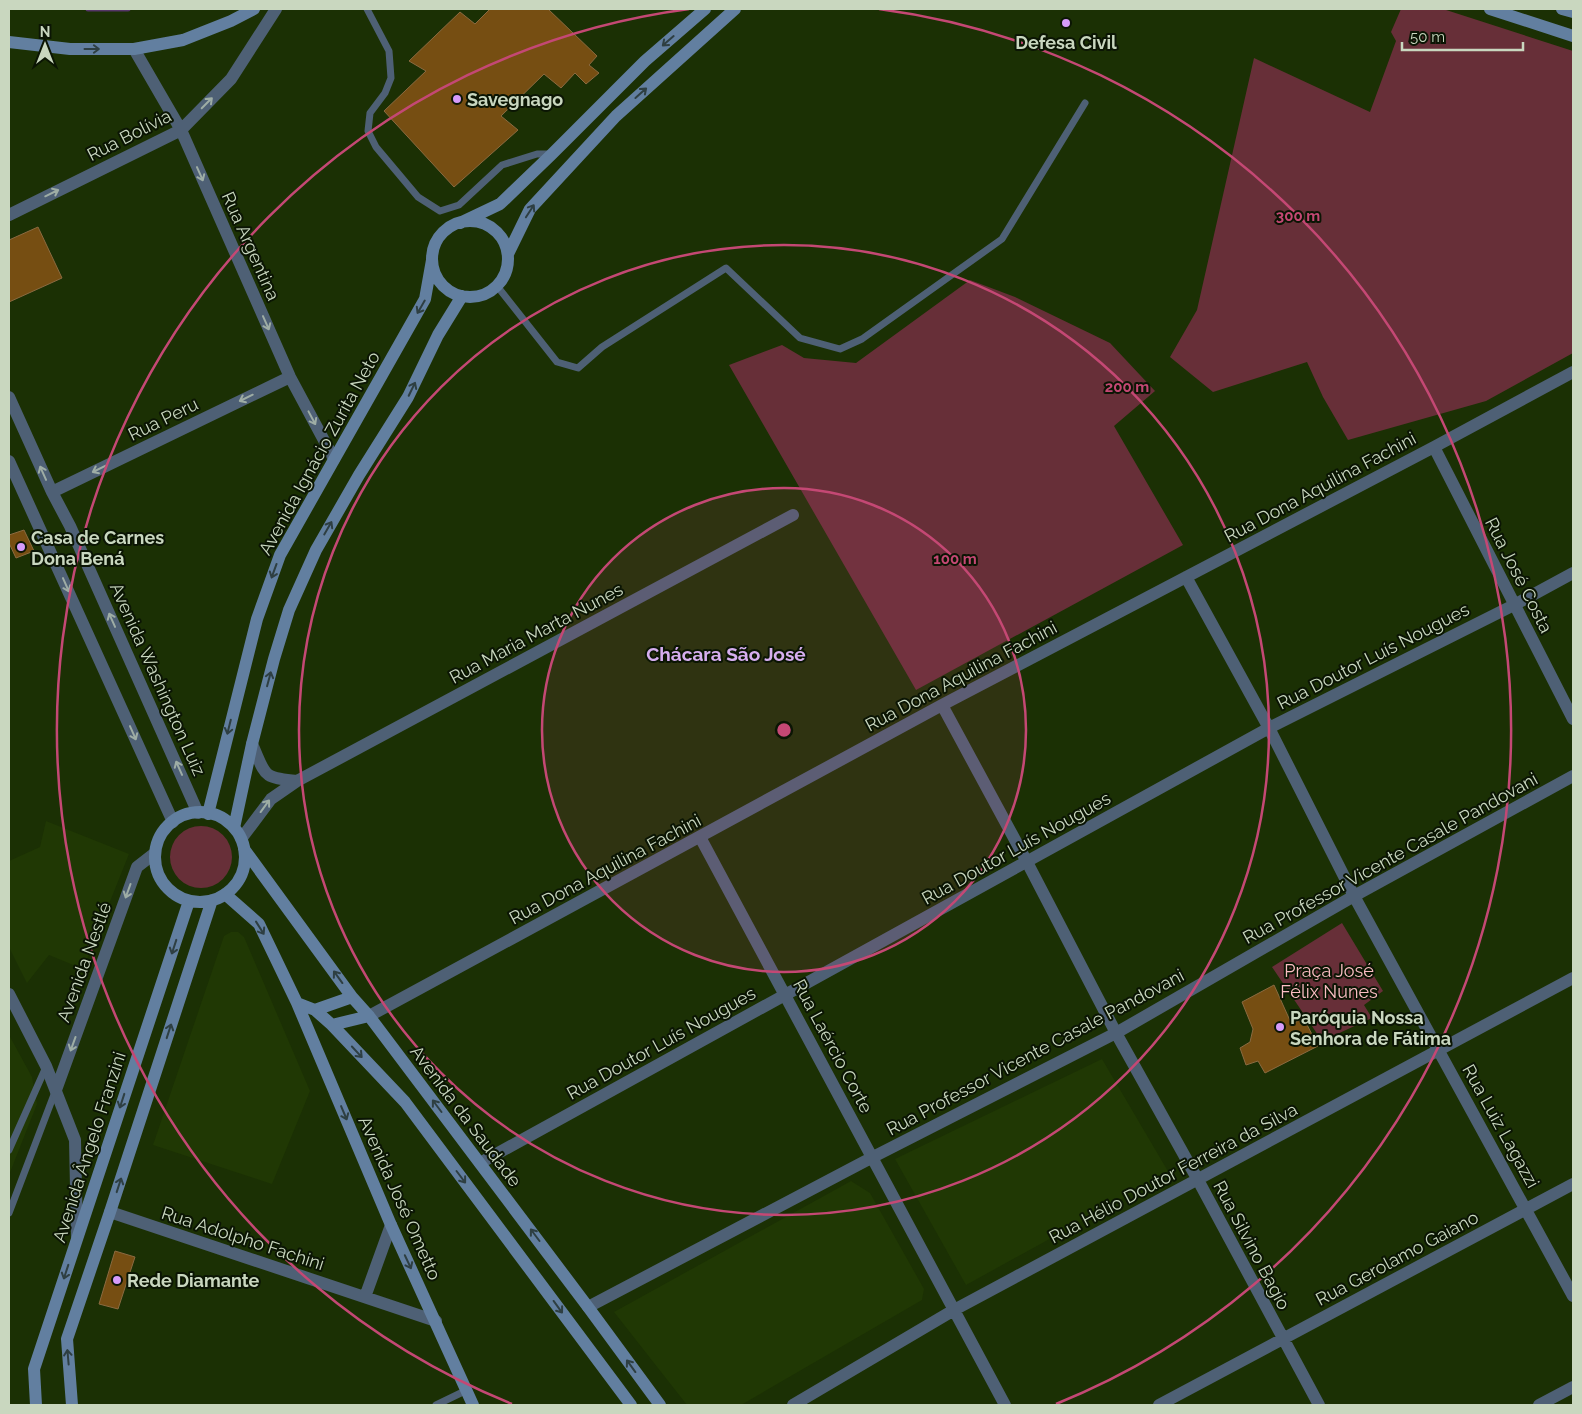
<svg xmlns="http://www.w3.org/2000/svg" width="1582" height="1414" font-family="Raleway,sans-serif">
	<rect width="100%" height="100%" fill="#1b3004"/>
	<path fill="#203804" d="M46,821L129,854L83,969L49,955L27,983L9,947V861L40,847Z
		M231,932H238L244,937L310,1091L272,1184L153,1145L224,936Z
		M9,1035L32,1077L37,1104L9,1175Z
		M1102,1059L1169,1173L966,1285L895,1159Z
		M851,1181L870,1193L924,1289L922,1300L741,1405H687L614,1312Z"/>
	<path fill="#672f38" d="M1401,9H1443L1573,51V353L1486,401L1348,440L1323,397L1307,362L1213,392L1170,357L1197,310L1254,58L1370,112L1396,41L1391,32Z
		M970,280L1015,297L1110,343L1155,391L1114,426L1183,545L916,690L729,365L782,345L804,358L856,363Z
		M170 857a31 31 0 1 1 62 0a31 31 0 1 1-62 0Z
		M1342,923L1383,991L1364,1005L1372,1018L1322,1041L1272,967Z"/>
	<g fill="none" stroke-linecap="round" stroke-linejoin="round">
		<path stroke="#553567" stroke-width="5" d="M88,9H128"/>
	</g>
	<path fill="#764e12" stroke="#8b6a41" d="M490,9H548L597,56L589,65L599,73L586,84L575,73L561,88L544,74L501,116L518,130L454,187L384,111L426,71L409,61L460,12L475,24Z
		M38,227L62,278L9,302V240Z
		M24,530L34,551L16,558L9,543V535Z
		M1274,985L1292,1025L1303,1017L1318,1046L1265,1073L1258,1061L1246,1065L1240,1048L1250,1042L1253,1029L1242,1002Z
		M115,1251L135,1257L118,1309L99,1304Z"/>
	<g fill="none" stroke-linecap="round" stroke-linejoin="round">
		<path stroke="#4e6075" stroke-width="7" d="M367,9L389,51L391,78L385,93L370,113L368,131L376,147L418,197L440,211L459,205L502,165L537,154H551
			M497,286L557,362L578,368L602,347L726,268L800,338L840,349L862,339L1002,239L1085,103
			M9,1150L46,1067
			M9,1213L55,1092
			M436,1405L467,1390"/>
		<path stroke="#4e6075" stroke-width="12" d="M134,49L181,130L290,377L334,459
			M9,215L181,130L231,79L276,9
			M9,397L52,492L70,526L198,813
			M1434,447L1573,719
			M9,461L173,822
			M52,492L290,377
			M1186,577L1269,728L1354,896L1573,1296
			M942,705L1027,862L1116,1033L1198,1180L1319,1405
			M252,744C266,775 261,778 297,781
			M700,837L1005,1405
			M241,839L271,799L297,781L793,515
			M9,994L46,1066L75,1140L77,1237
			M369,1016L942,705L1434,447L1573,372
			M56,1090L137,867L155,853
			M480,1163L1269,728L1514,605L1573,573
			M110,1212L436,1321
			M365,1297L391,1225
			M588,1307L873,1157L1116,1033L1354,896L1573,776
			M793,1405L954,1310L1573,978
			M1159,1405L1573,1184
			M1539,1405L1573,1387"/>
		<path stroke="#627fa0" stroke-width="12" d="M1490,9L1573,36
			M1562,9L1573,12
			M9,42L70,49H134L183,40L231,21L254,9
			M432 259a38 38 0 1 1 76 0a38 38 0 1 1-76 0Z
			M460,223L500,204L552,154L645,61L705,9
			M508,254L530,209L616,116L735,9
			M155 857a45 45 0 1 1 90 0a45 45 0 1 1-90 0Z
			M208,814L257,619L280,555L425,299L432,260
			M234,828L252,744L274,659L289,610L316,550L359,475L408,397L438,335L462,296
			M244,849L352,997L369,1016L588,1307L660,1405
			M225,894L259,924L297,1003L315,1010L332,1025L405,1102L631,1405
			M297,1003L391,1225L473,1405
			M315,1010L352,997
			M332,1025L369,1016
			M36,1405L34,1369L189,901
			M72,1405L67,1339L110,1212L212,900"/>
	</g>
	<defs><path id="oneway-shaft" d="M-6 0H5M1.5-3L5.5 0L1.5 3" fill="none" stroke-width="1.6" stroke-linecap="round" stroke-linejoin="round" transform="scale(1.25)"/></defs>
	<g stroke="#2e3f42">
		<use href="#oneway-shaft" transform="translate(668 41) rotate(139)"/>
		<use href="#oneway-shaft" transform="translate(92 49)"/>
		<use href="#oneway-shaft" transform="translate(641 93) rotate(-42)"/>
		<use href="#oneway-shaft" transform="translate(530 211) rotate(-57)"/>
		<use href="#oneway-shaft" transform="translate(421 307) rotate(120)"/>
		<use href="#oneway-shaft" transform="translate(412 389) rotate(-64)"/>
		<use href="#oneway-shaft" transform="translate(328 528) rotate(-60)"/>
		<use href="#oneway-shaft" transform="translate(274 571) rotate(110)"/>
		<use href="#oneway-shaft" transform="translate(269 679) rotate(-75)"/>
		<use href="#oneway-shaft" transform="translate(229 727) rotate(104)"/>
		<use href="#oneway-shaft" transform="translate(260 928) rotate(58)"/>
		<use href="#oneway-shaft" transform="translate(174 947) rotate(108)"/>
		<use href="#oneway-shaft" transform="translate(338 977) rotate(-126)"/>
		<use href="#oneway-shaft" transform="translate(169 1031) rotate(-72)"/>
		<use href="#oneway-shaft" transform="translate(357 1052) rotate(47)"/>
		<use href="#oneway-shaft" transform="translate(122 1101) rotate(108)"/>
		<use href="#oneway-shaft" transform="translate(437 1106) rotate(-127)"/>
		<use href="#oneway-shaft" transform="translate(344 1113) rotate(67)"/>
		<use href="#oneway-shaft" transform="translate(461 1177) rotate(53)"/>
		<use href="#oneway-shaft" transform="translate(119 1185) rotate(-72)"/>
		<use href="#oneway-shaft" transform="translate(535 1235) rotate(-127)"/>
		<use href="#oneway-shaft" transform="translate(408 1262) rotate(65)"/>
		<use href="#oneway-shaft" transform="translate(66 1272) rotate(108)"/>
		<use href="#oneway-shaft" transform="translate(558 1307) rotate(54)"/>
		<use href="#oneway-shaft" transform="translate(68 1357) rotate(-95)"/>
		<use href="#oneway-shaft" transform="translate(631 1366) rotate(-126)"/>
	</g>
	<g stroke="#9eada5">
		<use href="#oneway-shaft" transform="translate(207 103) rotate(-45)"/>
		<use href="#oneway-shaft" transform="translate(200 174) rotate(66)"/>
		<use href="#oneway-shaft" transform="translate(52 193) rotate(-26)"/>
		<use href="#oneway-shaft" transform="translate(266 323) rotate(66)"/>
		<use href="#oneway-shaft" transform="translate(246 398) rotate(154)"/>
		<use href="#oneway-shaft" transform="translate(312 418) rotate(62)"/>
		<use href="#oneway-shaft" transform="translate(99 469) rotate(154)"/>
		<use href="#oneway-shaft" transform="translate(43 473) rotate(-114)"/>
		<use href="#oneway-shaft" transform="translate(66 585) rotate(66)"/>
		<use href="#oneway-shaft" transform="translate(112 620) rotate(-114)"/>
		<use href="#oneway-shaft" transform="translate(133 733) rotate(66)"/>
		<use href="#oneway-shaft" transform="translate(179 768) rotate(-114)"/>
		<use href="#oneway-shaft" transform="translate(265 806) rotate(-54)"/>
		<use href="#oneway-shaft" transform="translate(128 891) rotate(110)"/>
		<use href="#oneway-shaft" transform="translate(73 1044) rotate(110)"/>
	</g>
	<circle cx="784" cy="730" r="242" fill="#c44874" fill-opacity=".12"/>
	<g fill="none" stroke="#c44874" stroke-width="2.5">
		<circle cx="784" cy="730" r="242"/>
		<circle cx="784" cy="730" r="485"/>
		<path d="M512 1404A727 727 0 0 1 689 9M879 9A727 727 0 0 1 1056 1404"/>
	</g>
	<g fill="#d69bfa" stroke="#0b1504" stroke-width="2">
		<circle cx="1066" cy="23" r="5"/>
		<circle cx="457" cy="99" r="5"/>
		<circle cx="21" cy="547" r="5"/>
		<circle cx="1280" cy="1027" r="5"/>
		<circle cx="117" cy="1280" r="5"/>
	</g>
	<g text-anchor="middle" dominant-baseline="central" stroke-width="4" stroke-linejoin="round" paint-order="stroke">
		<g font-size="18" font-weight="bold" fill="#c9d7bf" stroke="#0b1504" text-anchor="start">
			<text x="1066" y="42" text-anchor="middle">Defesa Civil</text>
			<text x="467" y="99">Savegnago</text>
			<text x="31" y="537">Casa de Carnes<tspan x="31" dy="21">Dona Bená</tspan></text>
			<text x="1290" y="1017">Paróquia Nossa<tspan x="1290" dy="21">Senhora de Fátima</tspan></text>
			<text x="127" y="1280">Rede Diamante</text>
		</g>
		<g font-size="18" fill="#c9d7bf" stroke="#0b1504">
			<text transform="translate(129 135) rotate(-27)">Rua Bolívia</text>
			<text transform="translate(251 246) rotate(66)">Rua Argentina</text>
			<text transform="translate(163 419) rotate(-26)">Rua Peru</text>
			<text transform="translate(319 453) rotate(-61)">Avenida Ignácio Zurita Neto</text>
			<text transform="translate(1320 487) rotate(-28)">Rua Dona Aquilina Fachini</text>
			<text transform="translate(1519 575) rotate(63)">Rua José Costa</text>
			<text transform="translate(536 633) rotate(-28)">Rua Maria Marta Nunes</text>
			<text transform="translate(1373 656) rotate(-27)">Rua Doutor Luís Nougues</text>
			<text transform="translate(961 676) rotate(-28)">Rua Dona Aquilina Fachini</text>
			<text transform="translate(158 679) rotate(66)">Avenida Washington Luiz</text>
			<text transform="translate(1016 848) rotate(-29)">Rua Doutor Luís Nougues</text>
			<text transform="translate(1390 858) rotate(-29)">Rua Professor Vicente Casale Pandovani</text>
			<text transform="translate(605 869) rotate(-28)">Rua Dona Aquilina Fachini</text>
			<text transform="translate(84 962) rotate(-70)">Avenida Nestlé</text>
			<text transform="translate(661 1043) rotate(-29)">Rua Doutor Luís Nougues</text>
			<text transform="translate(833 1046) rotate(62)">Rua Laércio Corte</text>
			<text transform="translate(1035 1052) rotate(-28)">Rua Professor Vicente Casale Pandovani</text>
			<text transform="translate(466 1116) rotate(53)">Avenida da Saudade</text>
			<text transform="translate(1501 1126) rotate(61)">Rua Luiz Lagazzi</text>
			<text transform="translate(89 1147) rotate(-72)">Avenida Ângelo Franzini</text>
			<text transform="translate(1173 1173) rotate(-28)">Rua Hélio Doutor Ferreira da Silva</text>
			<text transform="translate(400 1198) rotate(66)">Avenida José Ometto</text>
			<text transform="translate(243 1238) rotate(18)">Rua Adolpho Fachini</text>
			<text transform="translate(1252 1245) rotate(62)">Rua Silvino Bagio</text>
			<text transform="translate(1397 1258) rotate(-28)">Rua Gerolamo Gaiano</text>
		</g>
		<g font-size="18" fill="#fbbdc3" stroke="#0b1504">
			<text x="1329" y="970">Praça José<tspan x="1329" dy="21">Félix Nunes</tspan></text>
		</g>
		<g font-size="19" font-weight="bold" fill="#d6aeef" stroke="#0b1504">
			<text x="726" y="654">Chácara São José</text>
		</g>
	</g>
	<circle cx="784" cy="730" r="8" fill="#c44874" stroke="#0b1504" stroke-width="2.5"/>
	<g font-size="15" text-anchor="middle" font-weight="bold" fill="#c44874" stroke="#0b1504" stroke-width="4" stroke-linejoin="round" paint-order="stroke">
		<text x="1298" y="221">300 m</text>
		<text x="1127" y="392">200 m</text>
		<text x="955" y="564">100 m</text>
	</g>
	<rect width="1582" height="1414" fill="none" stroke="#c9d7bf" stroke-width="20"/>
	<g transform="translate(45 45)" stroke="#0b1504" stroke-width="4" paint-order="stroke">
	<path d="M0-4L9 19L0 12L-9 19Z" fill="#c9d7bf"/>
	<text y="-8" font-size="14" font-weight="bold" text-anchor="middle" fill="#c9d7bf">N</text>
	</g>
	<path d="M1402 42v8h121v-8" fill="none" stroke="#c9d7bf" stroke-width="2.5"/>
	<text x="1410" y="42" font-size="15" fill="#c9d7bf" stroke="#0b1504" stroke-width="4" paint-order="stroke">50 m</text>
</svg>
